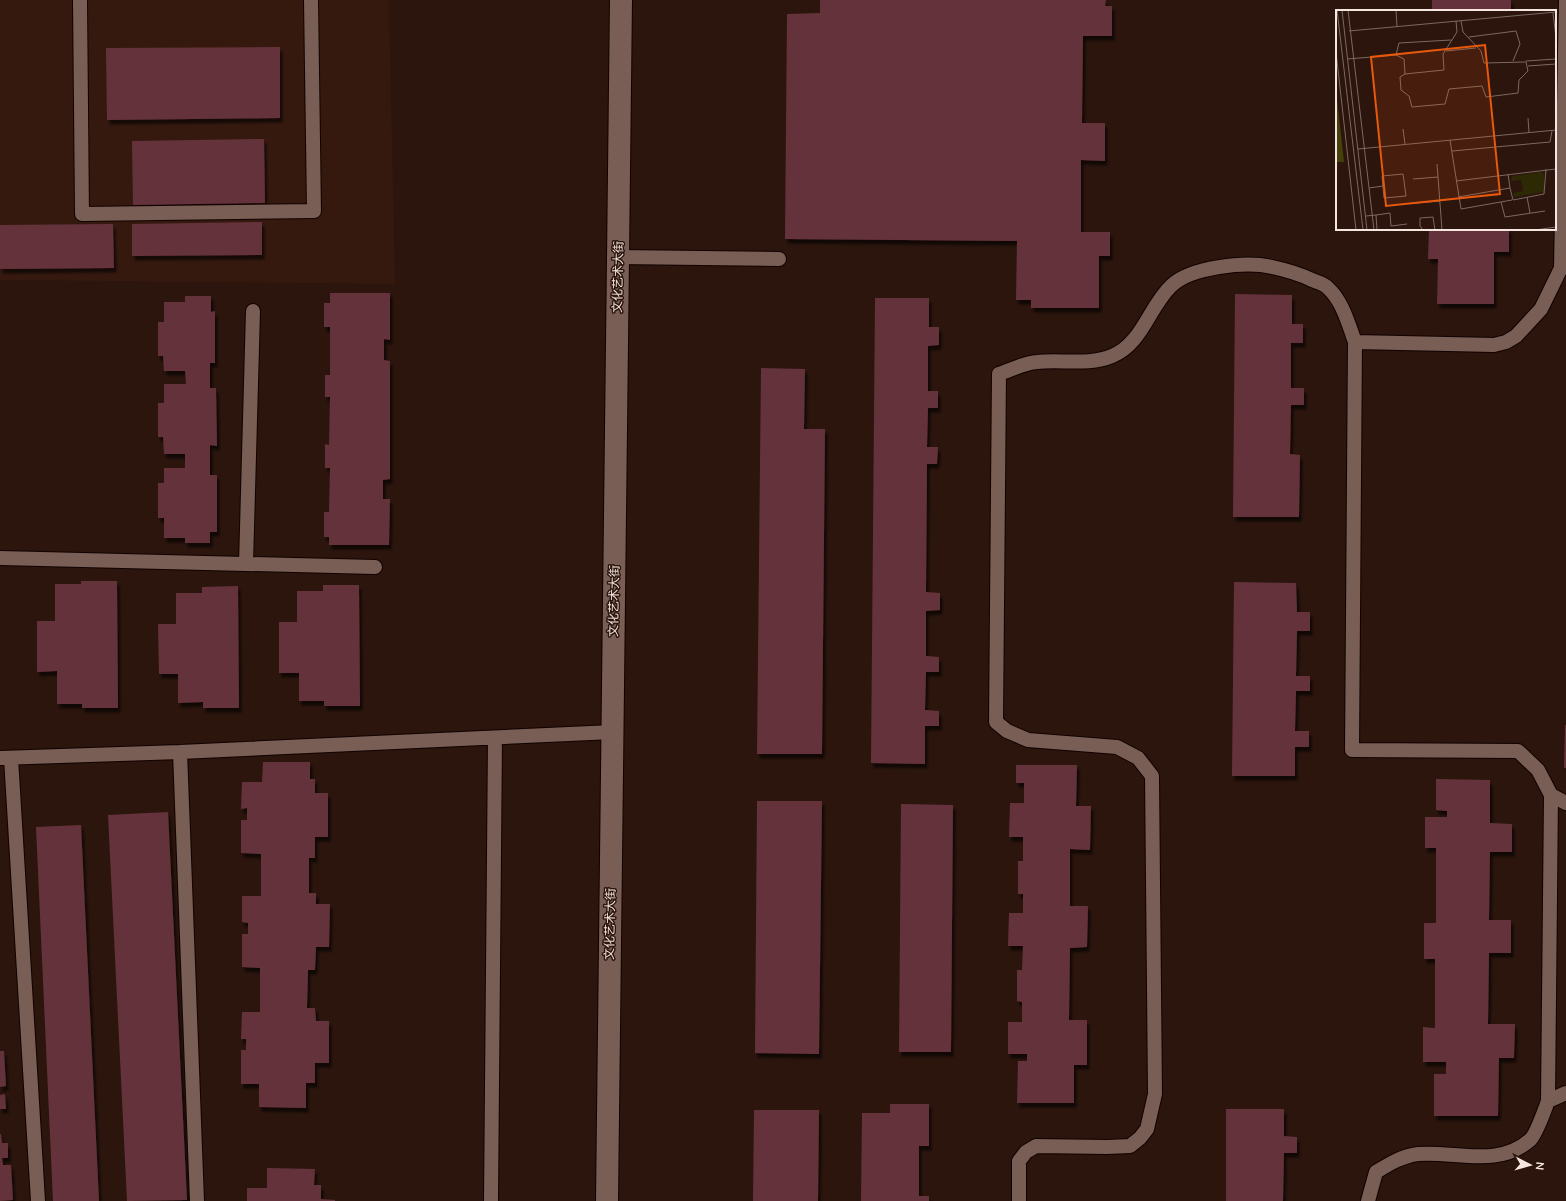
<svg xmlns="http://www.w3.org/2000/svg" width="1566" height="1201" font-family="'Nunito Sans','Noto Sans SC',sans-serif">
	<defs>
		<filter id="shadow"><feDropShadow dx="2.5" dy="4.5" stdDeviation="1" flood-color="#0009"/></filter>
	</defs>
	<rect width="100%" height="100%" fill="#2b150d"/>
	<path fill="#35190f" d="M0,0H389L395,284L0,280Z"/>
	<path fill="#64333a" filter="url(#shadow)" d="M820,0H1106L1105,6H1112V36H1083L1082,123H1105V161L1081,160V232H1110V256H1099V308H1031V300H1016L1017,241L785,239L787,14L820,13Z
		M1432,0H1511V11H1432Z
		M280,47V118L107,120L106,48Z
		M264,139L265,203L133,205L132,141Z
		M262,222V255L132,256V224Z
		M113,224L114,268L0,269V225Z
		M1429,229H1509V252H1494V304H1437L1438,259H1428Z
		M330,293H390V340L384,339V360L390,361V479L383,480V499H390L389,545H329V537H324V512H329L330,468H325V444L329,445L330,397H325V375H330V327H324V303H330Z
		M1235,294L1292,295V324H1303V343H1291V388H1304V405H1291L1290,454L1300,455L1299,517H1233Z
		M185,296H211V312L215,311V363H210V388H216L217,446L210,445V475H217V532H210V543H185V538H164V518H158V483H164V468H185V454H164L163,437H158V403H164V384H186L185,371H164L163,356H158V322H164V302H185Z
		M875,298H929V327H939V345L928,346V391H938V408H928L927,447H938L937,464H927L926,592L940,593V610L926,611V656L939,657V672H926L925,710L939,711V726H925V764L871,763Z
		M761,368L805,369L804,429H825L822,754H757Z
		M81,581H117L118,708H82V704H57V671L37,672V621H55V584H81Z
		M1234,582L1296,583L1297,612H1310V631H1297L1296,676H1310V691H1296L1295,731H1309V747H1295V776H1232Z
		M323,585H359L360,706H324V701H299V673H279V622H297V591H323Z
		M238,586L239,708H203V702L178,703V674H159L158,624H176V593H202V587Z
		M1565,725H1566V768H1564Z
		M263,762H310V779H315V793H328V837H315V858H309V893H316V904H330L329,947H316L315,970H308L307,1008H315L316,1021H329V1063H315V1083H306V1108L259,1107V1084H241V1050H246V1039H241L242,1012H260V968L242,967V934H248V923L242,922V896H261V854L241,853V820H247V808L241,809L242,782H262Z
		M1016,765H1077L1076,806H1091L1090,850L1070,849V906H1088L1087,947L1070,948L1069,1020H1087V1065H1074V1103H1017L1018,1061H1027V1054H1008V1022H1022V1002L1017,1001V970H1022L1023,946H1008L1009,913H1023V894H1018V861H1023V837H1009L1010,803H1024V783H1016Z
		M1436,779L1490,780V823L1512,824V852H1490L1489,920H1511V953H1489L1488,1024H1515L1514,1058H1499L1498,1116H1434V1074H1446V1062H1423V1027L1435,1028V959H1424V923H1436V848H1425V817H1447V811L1436,810Z
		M757,801H822L819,1054L755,1053Z
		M901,804L953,805L951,1052H899Z
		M168,812L187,1200L127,1201L108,815Z
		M81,825L99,1201H53L36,827Z
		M0,1051H4L6,1086L0,1087Z
		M5,1094L6,1109H0V1095Z
		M890,1104H929V1146H919V1196H929V1201H861L862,1113H890Z
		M1226,1109H1284V1136L1297,1137V1153H1284L1283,1201H1226Z
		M754,1110H819L818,1201H753Z
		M0,1134H1L2,1143H8V1158H2L3,1165H11L13,1200L0,1201Z
		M267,1168L315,1169L314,1185H321V1199L335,1200V1201H247V1188H267Z"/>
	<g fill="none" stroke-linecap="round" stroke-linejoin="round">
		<defs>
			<path id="lane" d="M80,0L82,214L314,211L311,0
				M618,257L779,259
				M1355,342L1494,345L1506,342L1516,336L1541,309L1561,268L1566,0
				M0,558L375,567
				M246,564L253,311
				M180,752L197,1201
				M0,758L180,752L613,732
				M11,758L38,1201
				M1551,795L1566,803
				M1548,1101L1566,1093
				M491,1201L495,738
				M1019,1201V1161L1026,1152L1036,1146L1107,1147L1130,1146L1140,1138L1147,1129L1155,1094L1152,776L1138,758L1117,747L1028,740L1007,731L996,722L999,374C1011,370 1024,363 1037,362C1061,359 1088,366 1112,356C1142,344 1149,307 1171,286C1190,267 1246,261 1272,267C1286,270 1300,274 1312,280C1317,282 1325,284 1328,288C1343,302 1348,323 1355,342L1352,750L1518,751L1538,770L1551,795L1548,1101C1545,1109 1536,1135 1530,1140C1498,1168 1456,1151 1418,1154C1402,1156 1389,1164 1376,1172L1368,1201"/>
			<path id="secondary" d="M607,1201L621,0"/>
		</defs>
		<use href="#lane" stroke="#120200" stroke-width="16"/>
		<use href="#secondary" stroke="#120200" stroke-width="24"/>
		<use href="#lane" stroke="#785e54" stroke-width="14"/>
		<use href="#secondary" stroke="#785e54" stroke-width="22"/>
	</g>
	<g text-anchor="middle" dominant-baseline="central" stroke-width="3" stroke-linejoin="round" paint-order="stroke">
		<g font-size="12" fill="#f6e6e0" stroke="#2b150d">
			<text transform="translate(618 277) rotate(-89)">文化艺术大街</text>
			<text transform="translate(614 601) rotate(-89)">文化艺术大街</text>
			<text transform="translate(610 924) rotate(-89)">文化艺术大街</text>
		</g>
	</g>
	<g transform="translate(1336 10)">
		<rect width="220" height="220" fill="#2b150d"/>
		<path d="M206,162L208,165V182L178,187L177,183L187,181L185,170L175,171L176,166Z" fill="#2d2904"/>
		<path d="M0,80L8,152H0Z" fill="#46400b"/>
		<path fill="none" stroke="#7c6961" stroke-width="1" d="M1,0L27,220M6,0L31,220M12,0L38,220M60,0L61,17M217,3L220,28M120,11L121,22L107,44L108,60L69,64L64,67L65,80L73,86L76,97L109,94L113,79L146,76L150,87L182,83L183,70L192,61L190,52L148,53L145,41L127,22L125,11M13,21L220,2M133,27L180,21L184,34L177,51M110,41L140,38M0,42L20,220M60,45L63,33L115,30M11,49L60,45L68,49L69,64M190,51L220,49M192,56L220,54M192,108L193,123M67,119L69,134M114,130L125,199L176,190M22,139L220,120M116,141L214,132L216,121M101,154L106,220M67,164L70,186L48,188L46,166ZM77,169L102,167M120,171L220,159M33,178L47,176M174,178L177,190L208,184L210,159M122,187L174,178L172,164M191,187L194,203M165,192L169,207L209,201M80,193L104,191M40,205L54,203L55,216L71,214M30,206L40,205L41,220M87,220L84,216V208L97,207L99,220M199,220L220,217"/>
		<path fill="#e8590c" fill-opacity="0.15" stroke="#e8590c" stroke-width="2" d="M149,35L164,184L50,196L35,47Z"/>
		<rect width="220" height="220" fill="none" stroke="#f6e6e0" stroke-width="2"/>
	</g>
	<g transform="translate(1530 1165) rotate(96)" stroke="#2b150d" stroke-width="3" paint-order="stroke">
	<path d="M0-3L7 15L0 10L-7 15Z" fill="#f6e6e0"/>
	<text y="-6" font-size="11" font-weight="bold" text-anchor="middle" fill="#f6e6e0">N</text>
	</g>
</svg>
